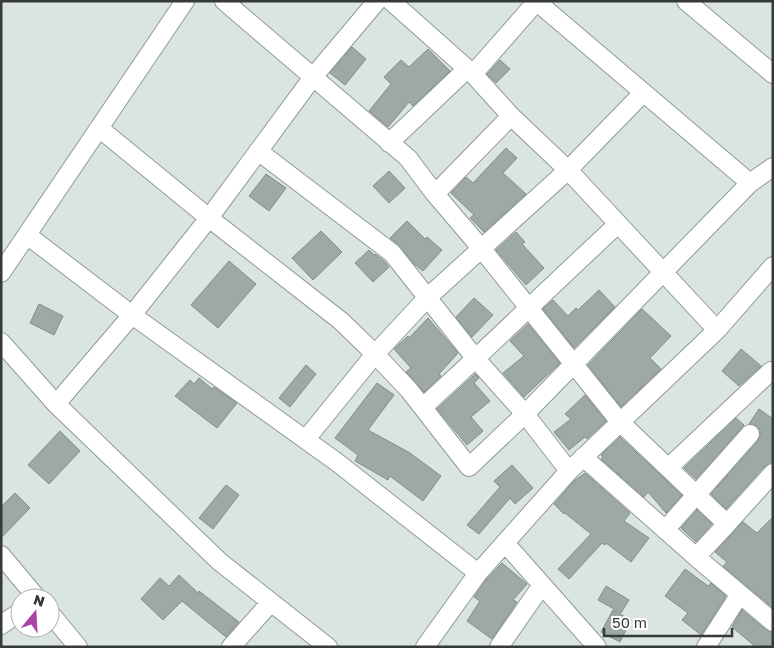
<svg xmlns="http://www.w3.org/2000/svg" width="774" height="648" font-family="'Golos Text',sans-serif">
	<rect width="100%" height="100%" fill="#dae4e3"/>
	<path fill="#9ea8a7" stroke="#838d8c" d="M352,47L366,59L345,85L330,73Z
		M428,49L450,71L413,106L409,102L388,127L369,111L391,84L384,77L401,60L409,67Z
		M500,60L510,69L496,83L487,74Z
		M506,148L517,158L503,173L526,194L484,232L470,218L474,215L451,193L466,177L473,183Z
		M389,171L405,188L389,203L373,186Z
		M266,174L286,188L269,211L249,196Z
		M407,221L425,239L427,237L442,250L423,271L414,264L400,246L390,238Z
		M321,231L342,252L313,280L292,258Z
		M516,232L525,242L522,244L544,268L526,285L496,250Z
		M369,250L374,255L375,254L384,261L389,267L373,282L355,263Z
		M229,261L256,284L218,328L191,305Z
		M599,290L615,307L574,348L543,309L553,300L568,316L576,308L578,310Z
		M474,298L493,315L472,337L456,317Z
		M39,304L63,316L54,335L30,323Z
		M642,309L671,336L650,358L661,369L621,407L588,365Z
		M428,318L458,353L439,374L441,376L424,392L406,372L411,368L394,349L408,336L409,338Z
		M528,324L560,363L524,397L503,373L524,356L510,341Z
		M741,349L761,366L739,386L722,371Z
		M306,365L316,374L290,407L279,398Z
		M475,374L479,378L474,383L490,401L471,417L483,431L467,445L437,409Z
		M199,378L212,389L214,387L237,403L217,428L175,396L190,380L194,384Z
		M377,383L394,395L368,430L410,453L441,476L423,501L390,476L388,480L355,461L358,455L335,438Z
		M585,395L606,421L587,439L585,437L569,450L554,432L571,419L565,414Z
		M759,409L773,419V463L763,468L726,509L711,494L758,441L760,436V430L757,426L749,424Z
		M736,418L744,425L696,479L684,468Z
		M60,431L80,451L49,484L28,465Z
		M620,437L682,495L666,513L648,492L644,497L601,459L603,457L601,455Z
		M512,465L533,488L515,504L510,498L479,534L467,525L500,487L494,481Z
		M585,473L630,513L624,521L649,538L631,562L606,543L605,545L602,543L569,579L558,569L591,534L565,513L564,514L554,504L574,481Z
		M226,485L239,495L213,529L199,518Z
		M15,493L30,508L1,538V507Z
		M697,510L712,524L696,542L681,528Z
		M773,517V608L723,566L727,562L715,552L743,522L757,533Z
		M502,563L527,584L513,600L517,602L492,639L467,621L480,601L474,597L486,580Z
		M685,569L708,586L711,583L726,596L701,635L682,620L688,613L665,596Z
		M179,575L198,593L199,591L239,622L226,637L182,601L163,620L141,599L160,578L169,586Z
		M606,586L629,600L621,613L598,600Z
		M613,610L631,620L620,642L601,632Z
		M742,610L766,630L773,632V647H756L732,627Z"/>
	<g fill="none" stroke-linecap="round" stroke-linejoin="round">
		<defs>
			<path id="minor" d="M224,1L408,158L435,194L481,248L620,422L727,524L696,557
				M391,1L473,74
				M537,1L473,74L511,116L568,170L717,330L773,266
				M686,1L773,74
				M537,2L750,183L773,167
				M99,128L209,218L341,321L375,354L409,390L469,467L525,414L750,183
				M389,143L467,69
				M258,151L392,253L476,359L525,414L569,471
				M435,194L511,116
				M27,235L132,315L338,463L478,573
				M1,273L185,1
				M1,342L56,404
				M423,407C489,347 552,285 618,224
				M306,439L375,354L428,297L568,170L643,93
				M583,457L696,557L773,622
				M669,467L771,371
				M727,524L773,473
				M665,530L750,434
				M505,543L597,647
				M1,555L37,598
				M50,613L78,647
				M1,625L20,612
				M231,647L271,602
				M328,647L220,562L56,404L132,315L209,218L313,77L377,1
				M425,647L478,573L569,471L717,330
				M499,647L542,585
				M706,647L740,594"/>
		</defs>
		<use href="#minor" stroke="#909a99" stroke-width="20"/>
		<use href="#minor" stroke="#fff" stroke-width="18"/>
	</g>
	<rect width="774" height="648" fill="none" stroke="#363a39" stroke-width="5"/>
	<g transform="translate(35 613) rotate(18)"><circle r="24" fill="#ffffff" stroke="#afb0b0"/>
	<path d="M0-4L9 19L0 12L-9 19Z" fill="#ac44a8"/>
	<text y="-8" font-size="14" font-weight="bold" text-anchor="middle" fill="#363a39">N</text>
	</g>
	<path d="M604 628v8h128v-8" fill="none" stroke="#363a39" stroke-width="2.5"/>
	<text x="612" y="628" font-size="15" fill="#363a39" stroke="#ffffff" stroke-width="4" paint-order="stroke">50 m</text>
</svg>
